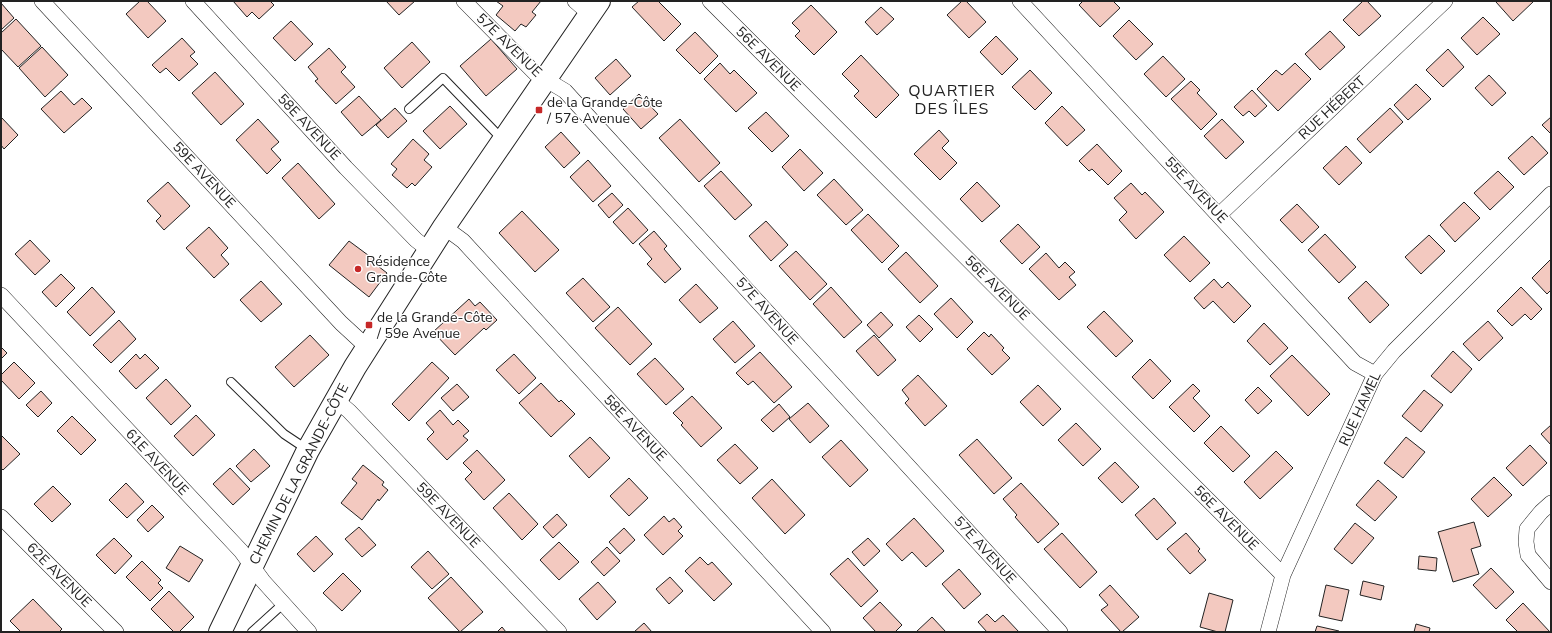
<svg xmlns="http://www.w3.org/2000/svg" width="1552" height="633" font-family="'Nunito Sans',sans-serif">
	<rect width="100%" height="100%" fill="#fff"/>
	<path fill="#f3c9c0" stroke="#222" d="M140,1H147L166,21L148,38L126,14Z
		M233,1H270L274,5L259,19L252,12L247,17Z
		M386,1H415L399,15Z
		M496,1H541L532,12L536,15L526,27L521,24L515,31L496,15L503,6Z
		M639,1H658L681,24L664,41L632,7Z
		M962,1H966L986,22L969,38L947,15Z
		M1083,1H1113L1120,8L1100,27L1079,5Z
		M1363,1H1367L1381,16L1359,36L1343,20Z
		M1498,1H1534L1513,21L1496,2Z
		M1,3L14,18L1,30Z
		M811,5L837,32L814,55L795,36L800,31L792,23Z
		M881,7L894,19L877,35L865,22Z
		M1483,17L1500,34L1477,55L1461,38Z
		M16,19L41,46L18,67L1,49V33Z
		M1129,20L1153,44L1136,60L1113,36Z
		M291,21L313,44L295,61L273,38Z
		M1330,31L1345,47L1320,70L1305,54Z
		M695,32L718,56L700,74L676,50Z
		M996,36L1018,59L1002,75L980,52Z
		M182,38L195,52L190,56L198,64L179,81L166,68L160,73L152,65Z
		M491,39L517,69L486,96L460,66Z
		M412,42L430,62L402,88L384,68Z
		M42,47L68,75L45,97L19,68Z
		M329,48L346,67L341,72L355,87L336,104L315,81L318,79L308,67Z
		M1448,49L1464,67L1443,87L1426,70Z
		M861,55L899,95L876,118L854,96L859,91L842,74Z
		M1163,56L1185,79L1166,97L1144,74Z
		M616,59L631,76L610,95L595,78Z
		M720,63L730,74L734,70L757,93L736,112L704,79Z
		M1295,63L1311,79L1278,111L1257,89L1276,70L1282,75Z
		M1030,70L1052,93L1035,110L1012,87Z
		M215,72L244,104L221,125L192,93Z
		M1489,75L1506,93L1492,106L1475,88Z
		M1191,81L1200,90L1197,93L1217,114L1201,130L1171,99Z
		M1416,84L1431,99L1408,120L1394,105Z
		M1252,90L1267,106L1255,117L1249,111L1243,116L1234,107Z
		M61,91L74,105L82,98L92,108L64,133L41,109Z
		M639,94L658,114L641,129L623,109Z
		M359,96L381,120L362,136L341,112Z
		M450,106L467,124L440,149L423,131Z
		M1062,106L1085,130L1067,146L1045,123Z
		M395,108L407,121L388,138L376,125Z
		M1390,108L1403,122L1370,153L1357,139Z
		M766,112L789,136L772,152L748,128Z
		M1,117L18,135L4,149L1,145Z
		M1551,117V134L1542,125Z
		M258,119L279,142L271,149L281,160L267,174L236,140Z
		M680,119L720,163L699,182L659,138Z
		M1222,119L1244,142L1226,159L1204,136Z
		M939,130L949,141L942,148L957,163L940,180L914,154Z
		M561,132L580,153L564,168L545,147Z
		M1532,136L1548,153L1524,175L1508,158Z
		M413,139L429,154L424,160L432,167L415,186L412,183L407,188L392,175L397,169L391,164Z
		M1097,144L1122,171L1108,185L1092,169L1089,171L1079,161Z
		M1346,146L1362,163L1339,185L1323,168Z
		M800,149L823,173L804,191L782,167Z
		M588,160L611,186L593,202L570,177Z
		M298,163L335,204L319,219L282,178Z
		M721,171L752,205L735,220L704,186Z
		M1498,171L1514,187L1490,210L1474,193Z
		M834,179L863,210L846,225L817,195Z
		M168,182L190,206L164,230L156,221L161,216L147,201Z
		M977,182L1000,206L982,222L960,199Z
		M1131,183L1142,195L1145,192L1164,212L1136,239L1119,220L1127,212L1114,198Z
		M612,193L623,205L609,218L598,205Z
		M1464,202L1480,218L1455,242L1440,225Z
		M1297,204L1319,227L1302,243L1280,220Z
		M628,208L648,230L633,244L613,222Z
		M522,211L559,250L535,272L499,233Z
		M868,214L899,246L882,263L851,230Z
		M766,221L788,245L771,261L749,236Z
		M1018,224L1040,247L1022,264L1000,241Z
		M209,227L228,248L221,255L229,264L214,278L186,248Z
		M654,231L667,246L664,249L681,269L665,283L647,264L652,259L639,244Z
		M1325,234L1356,267L1339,283L1308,250Z
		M1429,235L1445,251L1421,274L1405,257Z
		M1184,236L1210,263L1190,282L1164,255Z
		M30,240L50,261L35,275L15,254Z
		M349,241L376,261L374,263L387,273L369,297L329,265Z
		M796,251L827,284L810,300L779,266Z
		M906,252L938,286L920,303L888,269Z
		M1046,253L1059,268L1065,262L1075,272L1069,277L1076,285L1059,300L1029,269Z
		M1551,259V290L1547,294L1532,278Z
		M61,274L75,288L56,307L42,292Z
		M583,278L610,307L593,322L566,293Z
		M1214,279L1222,288L1228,282L1251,306L1234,323L1213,301L1204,309L1194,298Z
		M261,281L282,304L261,322L240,300Z
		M1366,281L1389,305L1370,323L1348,298Z
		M696,284L718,308L700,323L679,300Z
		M92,287L115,312L90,336L67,312Z
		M831,287L862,322L844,338L813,304Z
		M1521,287L1542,309L1531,320L1525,314L1512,326L1497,311Z
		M951,298L973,322L957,338L934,314Z
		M469,299L475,306L480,302L497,320L486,330L484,328L455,355L433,332Z
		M618,307L652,344L630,365L595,328Z
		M1104,311L1133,341L1116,357L1087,327Z
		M881,312L893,325L879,338L867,325Z
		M919,315L933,329L920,342L906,327Z
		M119,320L136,339L111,363L93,345Z
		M733,321L755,346L735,363L713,339Z
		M1488,321L1503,338L1479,361L1463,344Z
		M1264,323L1288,348L1270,365L1247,341Z
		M984,332L989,337L991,334L1004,348L1002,350L1010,358L992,375L967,349Z
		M310,335L329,355L294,387L275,367Z
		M874,335L896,360L878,376L856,351Z
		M1,347L7,353L1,359Z
		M1453,351L1472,369L1451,393L1431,376Z
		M760,352L792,387L774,403L753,381L748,385L736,373Z
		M136,354L140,359L145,354L159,368L136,389L119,371Z
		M514,354L536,378L519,394L496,370Z
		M1292,355L1330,394L1308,416L1270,376Z
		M655,358L684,389L666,405L637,374Z
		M1150,359L1171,381L1153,399L1132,377Z
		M14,362L35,383L19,399L1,380V375Z
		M432,362L449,378L409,421L392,404Z
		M918,375L947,406L925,426L905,403L909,399L902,390Z
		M166,379L191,406L171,425L146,398Z
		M541,383L559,402L561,400L575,414L551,437L519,403Z
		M457,384L469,397L453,411L441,398Z
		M1193,384L1200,391L1193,398L1210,416L1194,432L1169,407Z
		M1038,385L1061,409L1043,426L1020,402Z
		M1258,387L1272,401L1258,414L1245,400Z
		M1424,390L1443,405L1421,432L1402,416Z
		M41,391L52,403L38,417L26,405Z
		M692,396L722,428L701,447L681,425L683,423L673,413Z
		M808,403L829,426L810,443L789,419Z
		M779,404L790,417L773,432L761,420Z
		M440,410L453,425L458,420L469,431L463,436L468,440L447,460L427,439L434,432L426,423Z
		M196,415L215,435L193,456L174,436Z
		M72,416L96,440L81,455L57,431Z
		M1076,423L1101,449L1083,466L1058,440Z
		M1551,425V445L1541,434Z
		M1221,426L1250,456L1233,472L1204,443Z
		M1,435L20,454L3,470L1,468Z
		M590,437L610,458L589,478L569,456Z
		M1406,437L1425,452L1403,478L1384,463Z
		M977,439L1012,478L994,494L959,455Z
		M841,440L868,470L850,487L822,457Z
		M735,444L758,468L740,484L717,460Z
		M1530,445L1547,463L1523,486L1506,468Z
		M254,449L270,466L251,482L236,466Z
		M477,450L505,480L484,500L465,479L472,472L463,463Z
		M1276,451L1293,468L1260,499L1244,482Z
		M1115,462L1139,487L1122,503L1098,478Z
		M363,465L384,482L382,485L388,490L379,501L378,499L362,520L341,503L357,483L352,479Z
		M230,468L250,489L233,505L213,484Z
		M1494,477L1512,495L1488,517L1471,499Z
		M629,478L648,498L629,516L610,496Z
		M772,479L805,515L785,534L752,498Z
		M1378,480L1397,497L1375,521L1356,505Z
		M126,483L144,502L127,518L109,500Z
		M1021,483L1059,524L1038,543L1015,517L1017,515L1003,499Z
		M53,486L71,504L52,522L34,504Z
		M509,493L538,524L522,540L493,508Z
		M1154,498L1176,523L1157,540L1135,515Z
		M152,505L164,517L148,532L137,520Z
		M557,514L567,525L553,538L543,527Z
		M664,516L669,522L674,518L682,527L678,531L683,536L663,555L644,535Z
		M914,518L944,551L926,567L912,552L902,561L886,544Z
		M1474,522L1481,546L1471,549L1479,574L1453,582L1438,532Z
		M1355,523L1374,538L1352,564L1334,549Z
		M359,527L376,545L362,557L345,539Z
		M624,528L635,540L620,554L609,542Z
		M1062,533L1097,572L1080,588L1044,549Z
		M1186,533L1200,549L1198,551L1206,560L1190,574L1167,549Z
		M316,536L333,554L314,572L297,554Z
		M114,538L132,556L115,574L96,555Z
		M868,538L880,551L864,566L852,552Z
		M559,542L579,562L559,580L540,560Z
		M180,546L203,560L189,582L166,568Z
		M607,547L620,561L604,576L591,562Z
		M428,551L449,574L432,589L411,567Z
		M1419,556L1437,558L1436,571L1418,569Z
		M700,557L708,565L712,562L732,584L714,601L685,571Z
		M848,558L878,591L861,607L830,574Z
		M142,561L161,580L158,583L163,588L150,601L126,577Z
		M1491,568L1514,592L1496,609L1473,585Z
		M959,569L981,594L964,609L942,584Z
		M343,573L361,591L342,611L323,593Z
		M451,577L483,612L460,632L428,598Z
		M670,577L683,591L669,604L656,589Z
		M1363,581L1384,586L1381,600L1360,595Z
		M598,582L616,602L597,620L579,599Z
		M1110,585L1139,617L1122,632H1121L1101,610L1108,605L1099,595Z
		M1326,585L1349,590L1342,621L1319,616Z
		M169,591L194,617L179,632H174L151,609Z
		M1209,593L1233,600L1225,632H1218L1200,627Z
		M33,599L62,629L59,632H21L10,621Z
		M880,602L902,625L895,632H876L863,618Z
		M1523,603L1550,632H1518L1506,620Z
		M987,614L995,622L1003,615L1019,632H987L978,622Z
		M932,617L946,632H916Z
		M644,623L652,632H634Z
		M1416,624L1430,628L1429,632H1414Z
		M1317,626L1339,631V632H1315Z
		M502,627L506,632H497Z"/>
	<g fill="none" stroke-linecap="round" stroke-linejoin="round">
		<defs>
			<path id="service" d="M409,109L443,78L502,139
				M231,382L284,434L308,450
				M252,632L284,603"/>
			<path id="minor" d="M42,1L341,323L367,347
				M193,1L346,168L416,240L429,250
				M464,1L535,73L565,91L1060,632
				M575,1L590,14
				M710,1L1283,575
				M1020,1L1355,363L1375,374
				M1219,215L1445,1
				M444,227L463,241L823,632
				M1,295L241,551L263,581L309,632
				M336,400L349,411L559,632
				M1551,503L1541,512L1527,529L1526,542L1528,555L1551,582
				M1,517L116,632
				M1268,632L1283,575L1375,374L1394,351L1551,194"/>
			<path id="secondary" d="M220,632L308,450L355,367L444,227L599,1"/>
		</defs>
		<use href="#service" stroke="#222" stroke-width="10"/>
		<use href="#minor" stroke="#222" stroke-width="16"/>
		<use href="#secondary" stroke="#222" stroke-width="24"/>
		<use href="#service" stroke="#fff" stroke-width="8"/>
		<use href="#minor" stroke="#fff" stroke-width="15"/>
		<use href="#secondary" stroke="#fff" stroke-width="22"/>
	</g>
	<g fill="#c62828" stroke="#fff" stroke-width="1.5">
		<rect x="535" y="106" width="8" height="8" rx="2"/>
		<circle cx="358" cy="269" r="4"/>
		<rect x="365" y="321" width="8" height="8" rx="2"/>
	</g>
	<g text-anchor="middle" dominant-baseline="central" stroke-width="3" stroke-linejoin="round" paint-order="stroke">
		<g font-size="14" fill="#222" stroke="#fff">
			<text transform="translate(509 45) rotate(44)">57E AVENUE</text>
			<text transform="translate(768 59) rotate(45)">56E AVENUE</text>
			<text transform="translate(1332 108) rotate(-43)">RUE HÉBERT</text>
			<text transform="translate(309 127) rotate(47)">58E AVENUE</text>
			<text transform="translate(204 175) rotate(47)">59E AVENUE</text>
			<text transform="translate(1196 190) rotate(47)">55E AVENUE</text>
			<text transform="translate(997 288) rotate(45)">56E AVENUE</text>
			<text transform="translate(767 311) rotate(48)">57E AVENUE</text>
			<text transform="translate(1360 409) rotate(-65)">RUE HAMEL</text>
			<text transform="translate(635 428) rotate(47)">58E AVENUE</text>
			<text transform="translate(157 462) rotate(47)">61E AVENUE</text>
			<text transform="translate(299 474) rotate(-63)">CHEMIN DE LA GRANDE-CÔTE</text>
			<text transform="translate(448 515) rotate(46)">59E AVENUE</text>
			<text transform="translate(1226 518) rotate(45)">56E AVENUE</text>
			<text transform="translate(985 550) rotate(48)">57E AVENUE</text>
			<text transform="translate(59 575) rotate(45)">62E AVENUE</text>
		</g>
		<g font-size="14" fill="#222" stroke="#fff" text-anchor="start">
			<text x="547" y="102">de la Grande-Côte<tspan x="547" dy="16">/ 57e Avenue</tspan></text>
			<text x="366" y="261">Résidence<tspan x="366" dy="16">Grande-Côte</tspan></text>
			<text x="377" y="317">de la Grande-Côte<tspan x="377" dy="16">/ 59e Avenue</tspan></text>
		</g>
		<g font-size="16" letter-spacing="1" fill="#222" stroke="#fff">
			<text x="952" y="91">QUARTIER<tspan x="952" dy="18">DES ÎLES</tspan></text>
		</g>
	</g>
	<rect width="1552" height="633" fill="none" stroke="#222222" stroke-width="4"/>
</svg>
